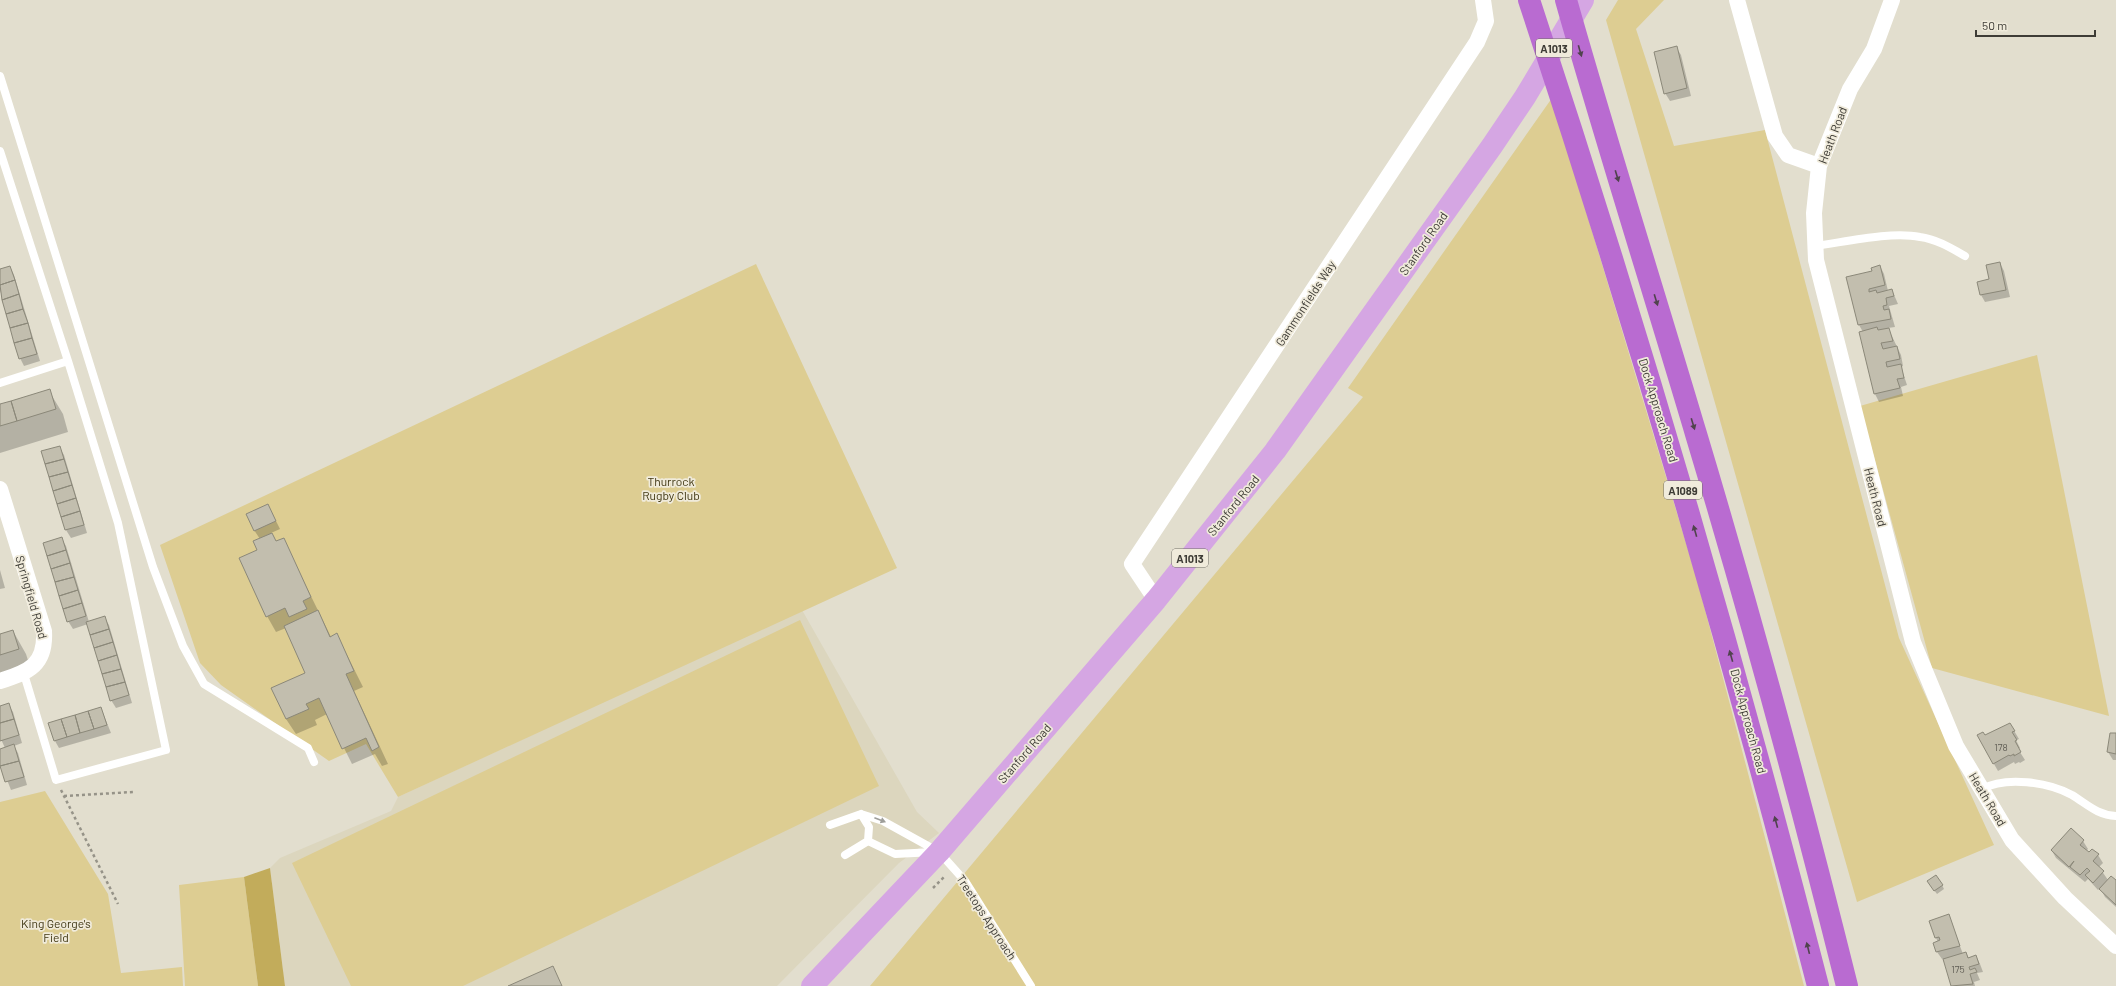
<svg xmlns="http://www.w3.org/2000/svg" width="2116" height="986" font-family="Barlow,sans-serif">
	<rect width="100%" height="100%" fill="#e2dece"/>
	<path fill="#dcd6be" d="M802,610L917,812L939,833L899,863L777,986H285L270,868L280,858L391,811L398,797Z"/>
	<path fill="#ddcd92" d="M1618,0H1664L1636,29L1674,146L1765,130L1899,638L1994,845L1857,902L1606,20Z
		M1552,98L1698,583L1804,986H870L1363,397L1348,388Z
		M756,264L897,568L398,797L366,744L329,761L221,685L200,663L160,545Z
		M2037,355L2109,716L1932,668L1860,406Z
		M800,620L879,786L463,986H351L292,863Z
		M45,791L108,894L121,973L182,967L183,986H0V802Z
		M244,877L258,986H185L179,885Z"/>
	<path fill="#c2ac5b" d="M270,868L285,986H258L244,877Z"/>
	<path fill="#0003" d="M1676,47L1681,55L1691,96L1670,101L1665,93Z
		M2000,263L2004,271L2010,297L1985,302L1981,295Z
		M1880,266L1884,274L1888,291L1892,290L1898,304L1889,306L1895,327L1888,328L1901,355L1903,366L1901,367L1907,385L1901,387L1903,396L1879,402L1875,394L1860,332H1863L1859,325L1873,271Z
		M10,267L14,275L40,361L24,366L20,358L0,290V271Z
		M49,391L63,414L68,432L0,453V405Z
		M59,447L64,455L87,533L71,538L66,530L42,452Z
		M268,505L280,529L271,533L276,542L283,539L331,637L337,635L363,687L354,691L388,764L382,766L375,754L352,764L327,714L315,720L317,725L296,734L286,719L307,673L286,628L276,632L267,616L259,550L260,539L254,530Z
		M61,538L66,546L89,622L104,617L109,625L132,703L116,708L111,700L88,624L73,629L68,621Z
		M0,570L5,588L0,589Z
		M13,631L26,654L32,673L0,682V635Z
		M8,704L13,712L22,743L14,746L18,753L27,785L11,790L0,762V750L5,748L0,737V707Z
		M101,708L111,733L59,748L55,741Z
		M2010,724L2019,739L2016,740L2020,748L2018,749L2025,760L2020,763L2019,762L2015,764L2014,762L1998,771L1978,736L1985,737Z
		M2116,734V760H2113L2108,752Z
		M2071,829L2083,841L2088,849L2086,851L2089,854L2092,850L2098,855L2103,863L2099,867L2108,880L2116,882V907L2105,897L2100,888L2098,890L2088,879L2085,882L2056,858L2052,851Z
		M1930,885H1942L1944,889L1937,894Z
		M1948,915L1963,954L1966,953L1969,958L1976,956L1980,964L1983,972L1977,973L1980,980L1974,982L1975,986H1952L1944,959H1942L1937,952L1938,942L1936,938Z"/>
	<path fill="#c2beae" stroke="#8b8879" d="M1677,46L1687,88L1664,94L1654,52Z
		M2000,262L2006,290L1980,295L1977,282L1989,279L1986,265Z
		M1880,265L1885,285L1869,289V292L1876,290L1877,293L1892,289L1894,296L1886,298L1887,305L1883,306L1884,310L1889,309L1891,319L1858,325L1846,277L1872,271L1871,268Z
		M10,266L15,280L0,285V269Z
		M15,280L19,294L2,300L0,285Z
		M19,294L23,309L6,314L2,300Z
		M23,309L28,323L10,328L6,314Z
		M28,323L32,338L14,343L10,328Z
		M1877,327L1878,330L1889,328L1893,341L1881,343L1883,349L1897,346L1900,359L1886,362L1887,367L1901,364L1904,378L1897,379L1900,388L1874,394L1859,332Z
		M32,338L37,354L19,359L14,343Z
		M50,389L56,409L17,421L11,401Z
		M11,401L17,421L0,426V404Z
		M60,446L64,459L45,464L41,451Z
		M64,459L68,472L49,477L45,464Z
		M68,472L72,485L53,491L49,477Z
		M72,485L76,498L57,504L53,491Z
		M76,498L80,511L61,517L57,504Z
		M268,504L276,521L254,531L246,514Z
		M80,511L84,525L65,530L61,517Z
		M272,533L276,541L284,538L311,597L303,601L307,609L289,617L285,608L266,617L239,558L257,550L253,541Z
		M62,537L66,550L47,556L43,543Z
		M66,550L70,563L51,569L47,556Z
		M70,563L74,577L55,582L51,569Z
		M74,577L78,590L59,596L55,582Z
		M78,590L82,603L63,609L59,596Z
		M82,603L86,616L67,622L63,609Z
		M318,610L330,637L337,633L354,671L346,674L379,747L372,751L366,738L342,749L319,698L306,704L309,709L286,719L271,688L305,673L284,626Z
		M105,616L109,629L90,635L86,622Z
		M109,629L113,642L94,648L90,635Z
		M13,630L19,649L0,655V634Z
		M113,642L117,655L98,661L94,648Z
		M117,655L121,669L102,674L98,661Z
		M121,669L125,682L106,687L102,674Z
		M125,682L129,695L110,701L106,687Z
		M9,703L14,719L0,723V706Z
		M101,707L107,725L94,729L88,711Z
		M88,711L94,729L80,733L75,715Z
		M75,715L80,733L67,737L61,719Z
		M14,719L19,735L0,741V723Z
		M61,719L67,737L54,741L48,723Z
		M2010,723L2015,731L2012,732L2017,740L2015,741L2021,752L2014,756V754L2010,756L2009,755L1993,764L1977,735L1983,732L1985,735Z
		M2110,733H2116V754L2107,752Z
		M14,744L19,761L0,766V749Z
		M19,761L24,777L5,782L0,766Z
		M2071,828L2084,840L2080,845L2089,852L2092,849L2099,854L2093,861L2104,871L2093,883L2085,875L2090,871L2087,868L2080,875L2070,867L2074,861L2069,867L2051,850Z
		M1936,875L1943,885L1934,891L1927,881Z
		M2111,876L2116,880V905L2099,889Z
		M1949,914L1960,946L1936,952L1933,943L1940,940L1939,937L1935,938L1929,921Z
		M1966,952L1968,958L1976,955L1979,964L1969,967L1970,970L1975,968L1977,972L1970,974L1973,984L1951,986L1943,959Z
		M553,966L562,986H508Z"/>
	<g fill="none" stroke-linecap="round" stroke-linejoin="round">
		<path stroke="#969388" stroke-width="2.5" stroke-dasharray="3 3" stroke-linecap="butt" d="M61,790L118,904
			M64,796L133,792
			M933,888L945,876"/>
		<path stroke="#fff" stroke-width="8" d="M0,76L153,567L183,646L204,684L308,748L314,762
			M0,151L68,361L118,523L166,750L56,780L24,674
			M1815,246C1845,242 1891,231 1920,237C1936,239 1951,248 1965,256
			M0,383L68,361
			M1982,789C2006,776 2048,782 2072,795C2087,804 2097,815 2116,816
			M861,814L869,827L868,841
			M830,825L861,814L883,821L939,852L965,881L1031,986
			M845,855L868,841L895,854L934,852"/>
		<path stroke="#fff" stroke-width="16" d="M1737,0L1775,136L1788,155L1819,166
			M1892,0L1874,49L1850,89L1819,166L1814,213L1816,260L1913,642L1956,746L2012,840L2065,898L2116,946
			M0,489L44,631C46,665 29,672 0,681
			M1156,600L1132,564L1477,42L1486,21L1483,0"/>
		<path stroke="#d5a6e3" stroke-width="22" d="M812,986L939,852L1156,600L1275,451L1492,146L1525,97L1583,0"/>
		<path stroke="#b96bd1" stroke-width="22" d="M1529,0C1637,326 1733,654 1818,986
			M1566,0C1607,145 1653,289 1696,434C1751,617 1801,801 1847,986"/>
	</g>
	<defs><path id="oneway-solid" d="M-6-.8H1V-3.2L6.5 0L1 3.2V.8H-6Z"/></defs>
	<g fill="#50434d">
		<use href="#oneway-solid" transform="translate(1580 51) rotate(74)"/>
		<use href="#oneway-solid" transform="translate(1617 176) rotate(73)"/>
		<use href="#oneway-solid" transform="translate(1656 300) rotate(73)"/>
		<use href="#oneway-solid" transform="translate(1693 424) rotate(73)"/>
		<use href="#oneway-solid" transform="translate(1695 531) rotate(-106)"/>
		<use href="#oneway-solid" transform="translate(1731 656) rotate(-106)"/>
		<use href="#oneway-solid" transform="translate(1776 822) rotate(-105)"/>
		<use href="#oneway-solid" transform="translate(1808 948) rotate(-104)"/>
	</g>
	<use fill="#9e9e9a" href="#oneway-solid" transform="translate(880 820) rotate(21)"/>
	<g text-anchor="middle" dominant-baseline="central" stroke-width="3.5" stroke-linejoin="round" paint-order="stroke">
		<g font-size="10" fill="#5f5c54">
			<text x="2001" y="747">178</text>
			<text x="1958" y="969">175</text>
		</g>
		<g fill="#f0ebdb" stroke="#737068" stroke-width="1">
			<rect x="1536" y="39" width="36" height="18" rx="3"/>
			<rect x="1664" y="481" width="38" height="18" rx="3"/>
			<rect x="1172" y="549" width="36" height="18" rx="3"/>
		</g>
		<g font-size="11" font-weight="bold" fill="#3e3c36">
			<text x="1554" y="48">A1013</text>
			<text x="1683" y="490">A1089</text>
			<text x="1190" y="558">A1013</text>
		</g>
		<g font-size="12" fill="#3e3c36" stroke="#f0ebdb">
			<text transform="translate(1832 135) rotate(-69)">Heath Road</text>
			<text transform="translate(1423 243) rotate(-55)">Stanford Road</text>
			<text transform="translate(1305 303) rotate(-57)">Gammonfields Way</text>
			<text transform="translate(1659 410) rotate(73)">Dock Approach Road</text>
			<text transform="translate(1876 497) rotate(76)">Heath Road</text>
			<text transform="translate(1233 505) rotate(-51)">Stanford Road</text>
			<text transform="translate(32 597) rotate(74)">Springfield Road</text>
			<text transform="translate(1749 721) rotate(75)">Dock Approach Road</text>
			<text transform="translate(1024 753) rotate(-49)">Stanford Road</text>
			<text transform="translate(1988 799) rotate(59)">Heath Road</text>
			<text transform="translate(987 917) rotate(57)">Treetops Approach</text>
		</g>
		<g font-size="12" fill="#413814" stroke="#f0ebdb">
			<text x="671" y="481">Thurrock<tspan x="671" dy="14">Rugby Club</tspan></text>
			<text x="56" y="923">King George's<tspan x="56" dy="14">Field</tspan></text>
		</g>
	</g>
	<path d="M1976 30v6h119v-6" fill="none" stroke="#3e3c36" stroke-width="2"/>
	<text x="1982" y="30" font-size="12" fill="#3e3c36" stroke="#f0ebdb" stroke-width="3" paint-order="stroke">50 m</text>
</svg>
